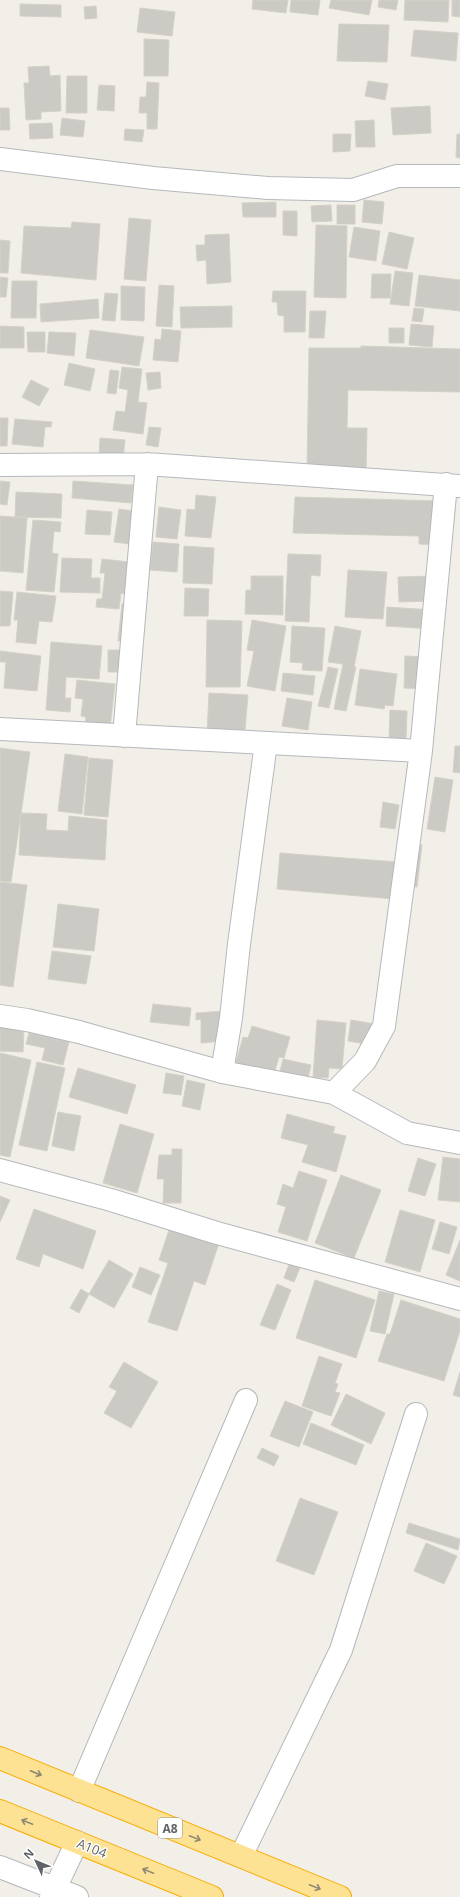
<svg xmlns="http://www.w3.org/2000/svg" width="460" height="1897" font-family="'Open Sans',sans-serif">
	<rect width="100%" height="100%" fill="#f1efe8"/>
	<path fill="#cccac5" stroke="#d6d1c6" d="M253,0H288L286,13L252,9Z
		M291,0H320L318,15L290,12Z
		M331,0H372L369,15L329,8Z
		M379,0H398L396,10L378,7Z
		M405,0H449L448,22L404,20Z
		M452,0H460V17L452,16Z
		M20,4L61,5V17L20,16Z
		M96,6L97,18L85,19L84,7Z
		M140,8L175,12L172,36L137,32Z
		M339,24L389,25L387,62L337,61Z
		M414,30L458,33L456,61L411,56Z
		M144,39L169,40L168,76H144Z
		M49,66L50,76L60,75L61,111L41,112V119L26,120L24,83H29L28,67Z
		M67,76H87V113H66Z
		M368,81L388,84L385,100L365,96Z
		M147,82L159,83L157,129H147V113H139L140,97H146Z
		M99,85L115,86L114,111L97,110Z
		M430,106L431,133L393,135L391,108Z
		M0,108H9L10,130H0Z
		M62,118L85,121L83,137L60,135Z
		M374,120L375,147H356L355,121Z
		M52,123L53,138L30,139L29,124Z
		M125,129L144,130L142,142L124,140Z
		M333,134H351L350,151L333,152Z
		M457,134H460V158L456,157Z
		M364,200L384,202L382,224L362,222Z
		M276,202V217H243L242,203Z
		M331,205L332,221L312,222L311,206Z
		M337,205H355V224H337Z
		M283,211H297V236L283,235Z
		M129,218L151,220L146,281L124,279Z
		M72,222L100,224L96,280L21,273L24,226L71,228Z
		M316,225L347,226L346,298L314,297Z
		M354,227L380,231L376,261L349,257Z
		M389,232L414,238L407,269L382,264Z
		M229,234L231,282L207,284L206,260L197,261L196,245H205V235Z
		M0,240L10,241L8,273H0Z
		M395,271L413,273L409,306L390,304Z
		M372,274H391L390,298H371Z
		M419,275L460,280V311L415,306Z
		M0,277L8,278L6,297H0Z
		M12,281H37L36,318H11Z
		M159,285L174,286L172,327L156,326Z
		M121,286L145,287L144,321L121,320Z
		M273,291H306L305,332H284V316L278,315L277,302H272Z
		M105,293L118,294L115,321L102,320Z
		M98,299L99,318L41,322L40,304Z
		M232,306V327L181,328L180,307Z
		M414,308L424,309L422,322L412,321Z
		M310,311H326L324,338H309Z
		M411,324L434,326L432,347L409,345Z
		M0,326L24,327V348H0Z
		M389,328H404V343H389Z
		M162,329L181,331L178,362L153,360L155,339L161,340Z
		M90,330L144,337L139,366L86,358Z
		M27,332H45V352H28Z
		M49,332L76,333L74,356L47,353Z
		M361,346L460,349V392L348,390L347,428H367L366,472H307L309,348H361Z
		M69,363L95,369L90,391L64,385Z
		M122,367L142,369L138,402L147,403L143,434L113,430L116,411L125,412L128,390L119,388Z
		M110,370L119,371L116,394L107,393Z
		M160,372L161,388L148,390L146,373Z
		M31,380L49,389L39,406L22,397Z
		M0,418H8L7,446H0Z
		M15,419L52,422L51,427H45L43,447L12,444Z
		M149,427L161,428L158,447L146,445Z
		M100,438L125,440L123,458L99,456Z
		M0,481L10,482L7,505L0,504Z
		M73,481L133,485L131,503L72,498Z
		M16,492L62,494L61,518L15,517Z
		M196,495L216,497L211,538L185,536L187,509L195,510Z
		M295,497L440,501L439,545L419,544V536L293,533Z
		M159,507L181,510L177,539L156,537Z
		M119,509L133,511L130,544L114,542Z
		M87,510L112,512L110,535L85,534Z
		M0,516L27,518L23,573L0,571Z
		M33,520L61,522L60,532L54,531L52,553L58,554L54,592L26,590Z
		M153,542L179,544L177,572L150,570Z
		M184,546L214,548L212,584L183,583Z
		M288,554L321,555L320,576L311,575L309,622L285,621Z
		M62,558L92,559L91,578H100V593L60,592Z
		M102,559L129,562L126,594L121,593L119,609L96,607L97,599H102L105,573H100Z
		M348,570L387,572L383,619L345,617Z
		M251,576H283V615L245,614L246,590H251Z
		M432,576L433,601L399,602L398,577Z
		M185,588L209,589L208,616H184Z
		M0,591L13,592L10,626H0Z
		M17,592L56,596L52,622L39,621L36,644L16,642L18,620H14Z
		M122,604H133L129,642L118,641Z
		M387,607L433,610L432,629L386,626Z
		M207,620L242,621L240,687H206Z
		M252,620L286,626L275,691L247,686L254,651L247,650Z
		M292,626L325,628L322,671L302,670L303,663L290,662Z
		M335,626L361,631L354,667H356L346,711L334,709L343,664L328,662Z
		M51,642L102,646L99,679L66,677L65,698H71L70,712L46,710Z
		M108,650H120V672H108Z
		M0,651L41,656L37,691L4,688L6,662H0Z
		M405,656L427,657L425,689L404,688Z
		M328,667L338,669L329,708L318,706Z
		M360,669L397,674L393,706L385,705L384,709L355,705Z
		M283,673L315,676L313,695L281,691Z
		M77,680L115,684L110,728L85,725L86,717L81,716L83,699L75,698Z
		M209,693L248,695L245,730H231L230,736L207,735Z
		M287,698L312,702L308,730L282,726Z
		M390,710L407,711L406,739H389Z
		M455,746H460V773L453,772Z
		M0,748L30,752L11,882L0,881Z
		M65,754L88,757L82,814L58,811Z
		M89,758L113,760L108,817L84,815Z
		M435,777L453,780L445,832L427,829Z
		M383,802L399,805L395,829L380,827Z
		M21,813L47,814L46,830L68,831L69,816L107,820L105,860L19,855Z
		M410,844L422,845L417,887L406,886Z
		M280,853L397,862L394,899L277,889Z
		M0,882L27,885L13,987L0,985Z
		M58,904L99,909L94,951L53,947Z
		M52,951L91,956L86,984L48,979Z
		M153,1004L191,1008L189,1026L150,1022Z
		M226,1011L223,1041L201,1043V1019L196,1020V1013Z
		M317,1020L346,1023L342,1069L329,1068L328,1078L313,1077Z
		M351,1020L375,1024L371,1045L348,1041Z
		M252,1026L290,1037L284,1058L279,1057L273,1077L235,1066L243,1037L248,1038Z
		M0,1027L24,1028L23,1052L0,1051Z
		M29,1033L69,1042L63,1065L42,1060L45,1048L26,1044Z
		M0,1053L31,1060L10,1157L0,1155Z
		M283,1059L311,1065L306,1087L278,1080Z
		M37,1062L65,1068L47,1151L19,1145Z
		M78,1068L136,1085L127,1114L69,1097Z
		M166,1073L184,1076L181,1095L163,1093Z
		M187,1080L205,1084L200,1110L182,1106Z
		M58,1112L81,1116L74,1151L52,1146Z
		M287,1114L335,1127L333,1133L346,1136L336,1172L302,1162L308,1145L281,1138Z
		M120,1124L154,1134L137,1193L103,1183Z
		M172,1149H182L181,1203H163L164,1179H157L159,1155H172Z
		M443,1157L460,1159V1202L438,1200Z
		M418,1158L436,1164L425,1196L408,1191Z
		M299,1171L327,1180L307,1241L278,1232L286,1207L277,1204L283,1184L293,1188Z
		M341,1175L381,1190L354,1258L315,1243Z
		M0,1196L10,1200L0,1222Z
		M34,1209L96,1231L83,1269L43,1254L39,1267L16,1259Z
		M400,1210L435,1220L420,1272L385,1262Z
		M440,1222L457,1227L449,1254L432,1249Z
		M170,1227L219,1243L205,1285L194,1281L177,1331L148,1322L168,1263L159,1260Z
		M460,1240V1281L446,1275Z
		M109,1260L133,1274L114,1308L89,1294Z
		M289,1264L300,1268L294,1282L284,1278Z
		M140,1267L160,1275L151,1295L132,1287Z
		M315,1280L375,1300L356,1358L296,1338Z
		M277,1284L291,1290L275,1330L260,1325Z
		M81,1289L89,1294L79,1313L70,1308Z
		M379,1291L394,1294L385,1334L370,1331Z
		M401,1300L460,1319V1331L444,1381L378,1361L387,1334H390Z
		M319,1356L342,1364L335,1383L338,1384L335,1392L340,1393L331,1416L302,1406Z
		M124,1362L158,1382L131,1428L104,1413L117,1391L109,1387Z
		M460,1372V1397L453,1395Z
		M346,1394L385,1413L371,1444L331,1425Z
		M285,1401L313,1412L299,1447L270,1436Z
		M311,1423L364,1445L356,1465L303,1444Z
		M262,1448L279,1456L274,1466L257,1458Z
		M300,1498L338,1512L314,1575L276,1561Z
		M409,1523L460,1539L458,1550L406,1533Z
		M426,1543L457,1556L444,1584L414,1571Z"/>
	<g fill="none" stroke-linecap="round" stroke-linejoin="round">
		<defs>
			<path id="minor" d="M0,159L153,178L268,188L353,190L397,176H460
				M0,465L147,464L460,486
				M0,729L421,751
				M124,736L147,464
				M0,1016L27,1020L79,1032L222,1072L334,1093L407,1133L460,1143
				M222,1072L231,1018L239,944L266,743
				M334,1093L365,1061L384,1026L421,751L446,484
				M0,1170L111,1200L217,1233L460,1299
				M79,1791L246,1400
				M241,1856L341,1650L416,1414
				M0,1867L77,1897
				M51,1897L77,1842"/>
			<path id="highway" d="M0,1758L340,1897
				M0,1811L212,1897"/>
		</defs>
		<use href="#minor" stroke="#b5b8bc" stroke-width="24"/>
		<use href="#highway" stroke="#f9ab00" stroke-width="24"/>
		<use href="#minor" stroke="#fff" stroke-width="22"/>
		<use href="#highway" stroke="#fde293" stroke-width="22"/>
	</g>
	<defs><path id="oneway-shaft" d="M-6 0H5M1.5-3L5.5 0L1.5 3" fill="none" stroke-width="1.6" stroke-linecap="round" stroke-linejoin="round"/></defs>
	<g stroke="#8e8975">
		<use href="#oneway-shaft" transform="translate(36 1773) rotate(23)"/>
		<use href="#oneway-shaft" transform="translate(27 1822) rotate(-158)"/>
		<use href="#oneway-shaft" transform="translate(195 1838) rotate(22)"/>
		<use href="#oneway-shaft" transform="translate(148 1871) rotate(-158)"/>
		<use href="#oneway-shaft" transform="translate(315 1887) rotate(22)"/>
	</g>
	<g text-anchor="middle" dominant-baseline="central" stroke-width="3" stroke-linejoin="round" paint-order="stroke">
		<rect fill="#fff" stroke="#8f9295" stroke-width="1" x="158" y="1818" width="24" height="20" rx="3"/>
		<g font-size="12" font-weight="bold" fill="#5f6368">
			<text x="170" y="1828">A8</text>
		</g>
		<g font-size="13" fill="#5f6368" stroke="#fff">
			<text transform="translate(92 1848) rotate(22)">A104</text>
		</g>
	</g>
	<g transform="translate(36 1861) rotate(314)" stroke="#ffffff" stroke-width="3" paint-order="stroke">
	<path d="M0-3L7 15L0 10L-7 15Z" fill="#5f6368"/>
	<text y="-6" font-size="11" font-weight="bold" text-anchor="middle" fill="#5f6368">N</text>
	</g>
</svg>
